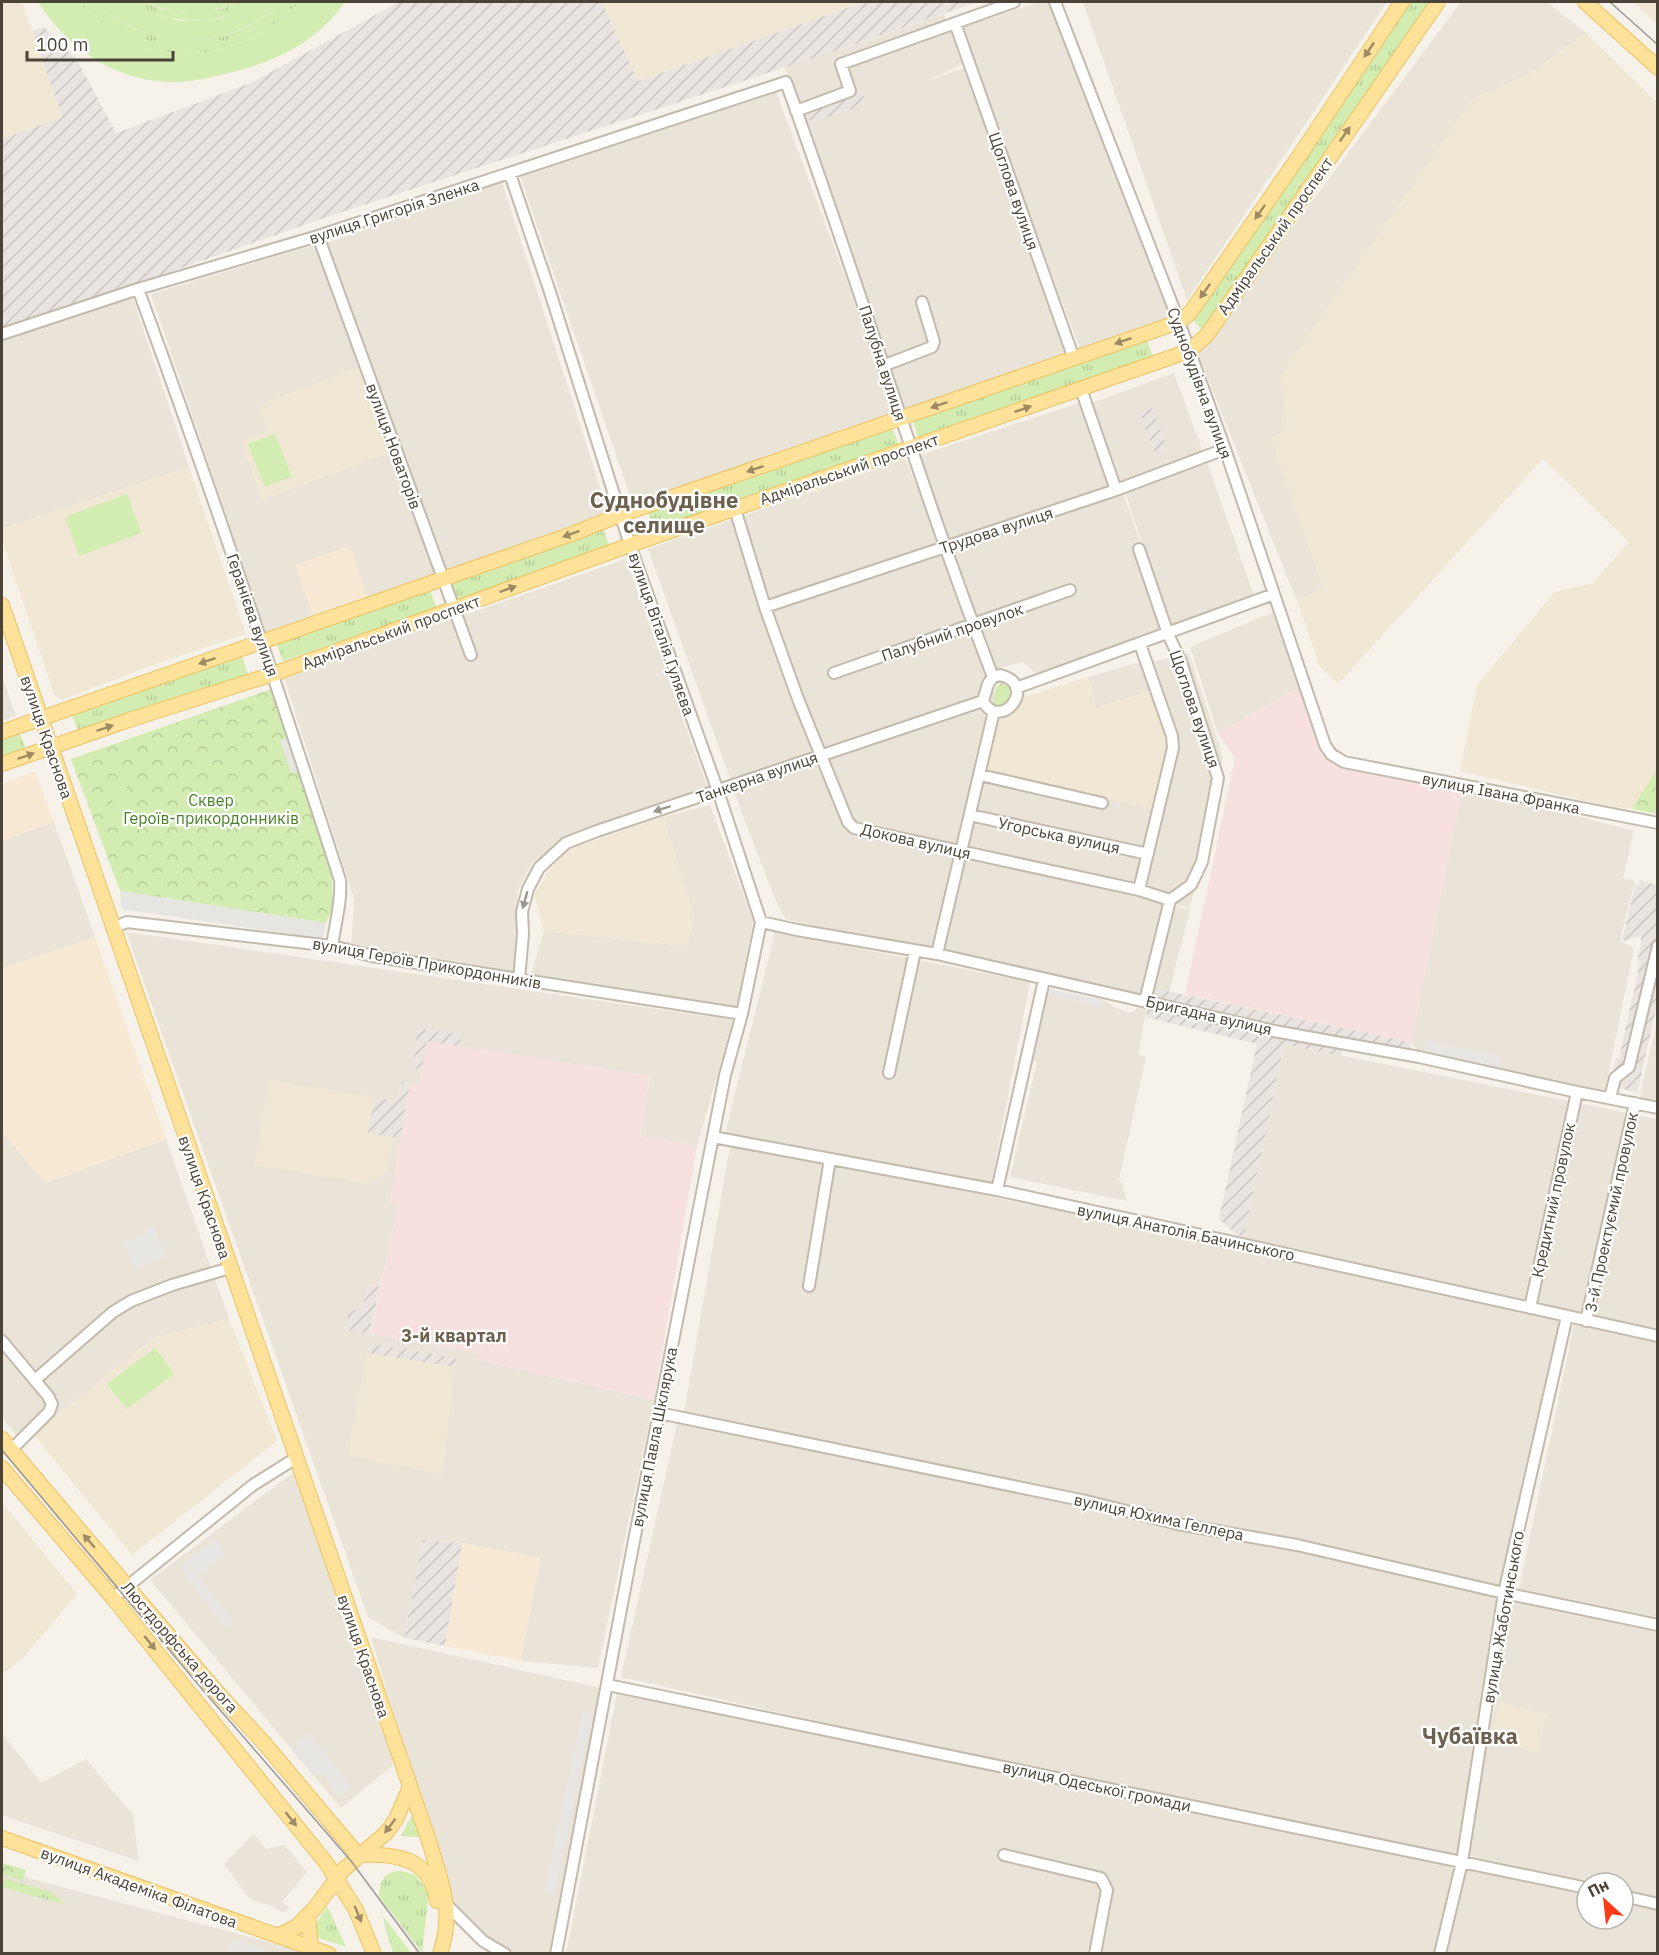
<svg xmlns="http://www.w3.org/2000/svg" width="1659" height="1955" font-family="'IBM Plex Sans',sans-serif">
	<defs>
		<pattern id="industrial-furrows" width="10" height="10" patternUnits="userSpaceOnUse" patternTransform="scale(1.5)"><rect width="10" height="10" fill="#e9e4df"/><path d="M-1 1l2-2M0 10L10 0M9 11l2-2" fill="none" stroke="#c9c5c0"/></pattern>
		<pattern id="grass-tufts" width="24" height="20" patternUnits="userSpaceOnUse" patternTransform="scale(1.5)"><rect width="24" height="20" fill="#d2ecb1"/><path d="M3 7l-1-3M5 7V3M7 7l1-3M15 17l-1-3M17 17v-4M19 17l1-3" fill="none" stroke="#b6cc99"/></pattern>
		<pattern id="forest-crowns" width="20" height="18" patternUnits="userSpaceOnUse" patternTransform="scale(1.5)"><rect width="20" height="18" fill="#d2ecb1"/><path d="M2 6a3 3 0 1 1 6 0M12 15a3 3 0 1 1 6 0" fill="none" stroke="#b6cc99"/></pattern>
	</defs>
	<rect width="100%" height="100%" fill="#f6f2ea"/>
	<path fill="#eae4d8" d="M1039,2H1052L1171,317L1080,350L961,28Z
		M1083,2H1387L1187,300Z
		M1461,2H1547L1586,33L1531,73L1472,100L1288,430L1272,437L1323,588L1297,601L1198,354Z
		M944,14L962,64L927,81L967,67L1070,363L906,417L784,65L836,51Z
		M776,92L898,418L636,513L520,176Z
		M502,182L608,512L446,571L324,244Z
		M314,245L438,582L370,605L296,565L316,625L269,641L151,294Z
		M131,293L189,467L2,529V337Z
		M1174,373L1204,455L1119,484L1091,403Z
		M1082,402L1112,494L956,551L1123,493L1170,628L1125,492L1207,462L1255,598L1169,630L1037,674L1023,662L991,670L951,553L953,552L918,456Z
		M906,459L999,703L731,781L648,549Z
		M626,559L707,786L568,838L531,864L518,890L514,974L351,951L354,899L284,678Z
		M1276,611L1299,687L1218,733L1190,647Z
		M1189,653L1223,757L1190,908L1139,895L1176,744L1149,663Z
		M1144,661L1154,690L1096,708L1088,677Z
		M2,677L16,716L2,721Z
		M999,705L1157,810L1137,895L850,824L823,756Z
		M822,757L849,825L1190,910L1166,1004L1044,980L786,919L777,904L733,790Z
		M1463,786L1634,831L1623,878L1635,881L1620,941L1634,948L1604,1095L1421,1055L1411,1042Z
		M710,805L753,921L737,1008L531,974L544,931L686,946L694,916L663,817Z
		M54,822L95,937L2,968V841Z
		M126,932L733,1020L697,1146L640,1136L650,1076L427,1042L419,1085L402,1081L397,1103L374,1098L368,1133L401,1139L390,1203L398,1205L380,1287L368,1285L362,1311L345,1329L480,1353L479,1360L654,1400L598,1668L521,1661L540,1558L462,1543L423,1540L404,1638L368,1617Z
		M775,932L1030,982L991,1184L725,1134Z
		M1049,989L1103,1000L1114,1007L1127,1012H1135L1137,1005L1147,1007L1138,1054L1146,1057L1119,1180L1122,1183L1127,1201L1010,1177L1037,1062L1032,1060Z
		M1657,1021V1104L1639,1100Z
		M1284,1044L1657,1119V1331L1339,1261L1244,1237Z
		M2,1131L45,1183L166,1139L229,1319L154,1338L22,1443L2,1417Z
		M730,1146L797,1156L927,1183L1250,1251L1562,1320L1503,1587L909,1459L684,1413Z
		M1574,1324L1657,1340V1617L1519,1589Z
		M677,1424L794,1444L1374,1566L1500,1597L1457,1856L853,1729L621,1677Z
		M294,1472L390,1749L393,1765L341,1808L150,1580Z
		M1511,1599L1657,1629V1898L1623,1890V1883H1590L1467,1855L1496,1699Z
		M371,1637L601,1688L553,1953H510L467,1925L451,1900L439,1869Z
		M618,1688L1448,1864L1455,1872L1436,1953L566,1954Z
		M2,1733L41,1783L86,1759L133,1815L139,1861L3,1816Z
		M254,1834L266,1849L284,1845L307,1872L282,1902L289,1907L284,1913L269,1905L250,1899L224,1864Z
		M1464,1865L1587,1895V1919H1623V1903L1657,1910V1953L1443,1954Z
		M2,1871L309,1953H2Z"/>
	<path fill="#f8e9d5" d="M350,546L370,605L316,625L295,565Z
		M35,771L54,822L2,841V784Z
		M95,937L166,1139L45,1183L2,1131V968Z
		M462,1543L540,1558L521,1661L445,1646Z"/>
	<path fill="url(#industrial-furrows)" d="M399,2H602L638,81L864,2H944L945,5L956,2H977L835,51L321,219L2,331V139L62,117L32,31L44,27L77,60L116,133L251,83Z
		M861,90L866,104L811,123L806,109Z
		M1153,408L1168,450L1155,455L1140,413Z
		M1640,880L1657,885V1005L1637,1093L1616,1087L1612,1075L1616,1058H1619L1640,963L1637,962L1641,944V936L1622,941L1635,885H1639Z
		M1157,989L1411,1042L1410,1052L1343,1048L1340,1056L1284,1044L1244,1237L1236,1234L1219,1219L1257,1044L1145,1017Z
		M417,1028L461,1034L460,1047L427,1042L422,1070L413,1068Z
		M402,1081L410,1083L401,1139L368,1133L374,1097L397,1102Z
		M368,1285L380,1287L369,1334L345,1329L349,1309L362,1311Z
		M369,1343L456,1358L455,1367L367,1353Z
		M423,1540L462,1543L445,1646L404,1638Z"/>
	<path fill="#f0e8d4" d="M2,2H22L62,117L2,139Z
		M602,2H864L638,81Z
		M1633,2H1657V24Z
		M1586,33L1657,102L1658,769L1632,809L1599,804L1460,771L1477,685L1555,592L1593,583L1629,542L1543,459L1338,684L1320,667L1297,601L1323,588L1271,437L1288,430L1280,376L1472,100L1531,73Z
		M360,367L392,452L262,500L241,442L268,431L258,405Z
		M189,467L246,634L156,664L62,700L54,694L2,541V529Z
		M1088,677L1096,708L1154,690L1172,744L1157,810L983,772L1001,704Z
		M663,817L694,916L686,946L544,931L534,894L551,868L570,849Z
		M269,1080L374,1097L368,1133L394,1138L387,1171L370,1184L255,1165Z
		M229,1319L277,1441L132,1555L33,1434L154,1338Z
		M367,1353L455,1367L442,1474L348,1456Z
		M2,1502L77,1594L22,1659L2,1674Z
		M1500,1702L1547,1714L1537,1753L1490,1741Z"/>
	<path fill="#f7e1de" d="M1299,687L1325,758L1344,766L1463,786L1411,1042L1185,994L1235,758L1218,733Z
		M427,1041L650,1076L640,1136L697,1146L654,1400L479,1360V1353L370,1334L398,1206L390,1203L410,1083L419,1084Z"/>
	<path fill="url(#grass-tufts)" d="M77,2C81,2 87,1 91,2C99,3 107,13 114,17C121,22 130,27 138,30C189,51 244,39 283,2H300C265,37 227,55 177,53C167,52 155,52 145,48C120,39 98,19 77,2Z
		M128,2H143L161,9L184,12L222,9L240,2H255C215,29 169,25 128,2Z
		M1407,2H1429L1205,333L1192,319Z
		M1146,337L1154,359L919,441L912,417Z
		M891,425L900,448L655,533L647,510Z
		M602,525L610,548L456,602L448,579Z
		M429,586L436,608L283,661L275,639Z
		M240,651L248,674L78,732L71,711Z
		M1002,683L1009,687L1012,698L1003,708L993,706L996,687Z
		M18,729L26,750L2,758V735Z
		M413,1813L426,1838L401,1836Z
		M401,1871L415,1875L429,1892L422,1953L379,1896C380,1881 384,1871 401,1871Z
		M2,1878L51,1892L66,1905L2,1887Z
		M327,1906L346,1947L316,1937L313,1929Z
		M383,1916L411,1953H393L386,1931Z"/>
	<path fill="url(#forest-crowns)" d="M272,689L331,869L333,907L326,923L120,891L71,759Z
		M1657,769V814L1632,809Z
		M2,1863L26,1870L23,1881L2,1874Z"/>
	<path fill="#d2ecb1" d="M38,2H77C98,19 120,38 145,48C155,52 167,52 177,53C227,55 265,37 300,2H345C320,38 282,59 240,70C217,76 193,83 168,82C114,80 66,47 38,2Z
		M93,2H128L158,15L179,21H201L223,18L255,2H283C244,38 186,53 136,29C120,22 107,12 93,2Z
		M143,2H240C207,15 177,15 143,2Z
		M275,434L292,477L265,487L248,444Z
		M127,494L141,533L79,556L65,517Z
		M125,783L140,821L123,828L108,790Z
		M155,1348L174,1374L127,1409L107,1384Z"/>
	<path fill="#e7e5e2" d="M287,738L298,771L291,773L280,740Z
		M120,891L326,923L323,939L122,909Z
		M1049,989L1103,1000L1102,1007L1048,996Z
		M1427,1041L1501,1056L1499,1071L1422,1054Z
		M154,1226L166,1257L134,1269L124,1243L146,1234L145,1230Z
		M215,1539L226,1554L198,1575L233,1621L225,1628L179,1567Z
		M583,1711L593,1713L554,1895L544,1893Z
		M308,1732L352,1787L340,1797L321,1772L315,1777L293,1751L299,1747L296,1742Z
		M235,1940L263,1949L262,1953H229L227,1948Z"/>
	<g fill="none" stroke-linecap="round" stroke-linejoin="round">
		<defs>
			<path id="minor" d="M1055,2L1179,322L1225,449L1325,745L1331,754L1344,762L1658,823
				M955,23L1074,359
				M796,111L850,91L841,64L1014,2
				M510,174L550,292L630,545L718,791L761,922L742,1014L725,1075L632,1551L556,1954
				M318,236L471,655
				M138,289C210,484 276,682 340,880C342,900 335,925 332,946
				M2,334L138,289L318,236L786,82C858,280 918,481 993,677
				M885,365L932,347L934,342L922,302
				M1081,389L1116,490
				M735,509L765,607L798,699L848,822L854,828L1139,890L1170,900
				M1139,549L1168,634L1181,662L1218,778L1202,862L1191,885L1170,900L1145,1001
				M765,607L1116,490L1225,449
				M834,673L1070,590
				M1000,675C1040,685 1000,733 983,701L988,684L993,677Z
				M1016,688L1274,594
				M980,775L1102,803
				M970,815L1148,854
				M1139,890L1173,748L1172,736L1140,644
				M761,922L797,930L937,954L1274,1031L1419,1057L1577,1092L1658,1108
				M112,928L127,922L332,946L372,956L742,1014
				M937,954L994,711
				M519,980L523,934L522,912L528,889L539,868L566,843L597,831L983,701
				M889,1073L915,951
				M1610,1098L1615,1078L1629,1067L1658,946
				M713,1137L997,1190L1658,1336
				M997,1190L1044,980
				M809,1286L830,1159
				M1530,1308L1577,1092
				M1586,1321L1635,1103
				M2,1341L48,1396L52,1404L49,1412L11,1450
				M35,1380L113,1312L131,1301L172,1285L230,1268
				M659,1413L1086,1501L1178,1524L1297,1545L1504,1593L1658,1625
				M113,1598L253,1485L296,1458
				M608,1685L1587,1888
				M1004,1855L1101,1878L1107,1890L1095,1954
				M1623,1896L1658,1904
				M444,1902L483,1941L505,1954
				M1440,1954L1462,1862L1504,1593L1567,1316"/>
			<path id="major" d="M1585,2L1658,68
				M2,605L429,1841C441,1883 455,1909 440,1954
				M2,732L572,534L620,515L1179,322L1190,313L1300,155L1402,2
				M2,764L129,720L273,674L630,545L1189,351L1207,335L1438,2
				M2,1439L217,1692L264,1743L358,1855
				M2,1468L113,1598L327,1864L356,1910L374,1954
				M2,1838L329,1954
				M358,1855C394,1853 431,1857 437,1901
				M308,1916L311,1948
				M277,1936L296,1927L315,1908L343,1870L387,1832L396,1819L410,1787"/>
		</defs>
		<use href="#minor" stroke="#c2baac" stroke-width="14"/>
		<use href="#major" stroke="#ebc263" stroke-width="16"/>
		<use href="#minor" stroke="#fff" stroke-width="10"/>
		<use href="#major" stroke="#ffe29a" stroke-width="14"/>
		<path stroke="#999" stroke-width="1.5" d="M1610,2L1658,45
			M2,1450L202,1689L351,1861L420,1954"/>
	</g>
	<defs><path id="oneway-solid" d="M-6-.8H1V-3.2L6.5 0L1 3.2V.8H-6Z" transform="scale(1.5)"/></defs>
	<g fill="#9c8b64">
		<use href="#oneway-solid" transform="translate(1369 50) rotate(124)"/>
		<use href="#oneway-solid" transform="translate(1345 134) rotate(-55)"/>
		<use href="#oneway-solid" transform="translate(1260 212) rotate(125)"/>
		<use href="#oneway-solid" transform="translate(1205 291) rotate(125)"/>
		<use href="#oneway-solid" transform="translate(1123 341) rotate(161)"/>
		<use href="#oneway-solid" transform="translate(939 405) rotate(161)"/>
		<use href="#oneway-solid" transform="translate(1023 409) rotate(-19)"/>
		<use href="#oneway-solid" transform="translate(755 469) rotate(161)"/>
		<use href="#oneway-solid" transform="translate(571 534) rotate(160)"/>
		<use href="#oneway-solid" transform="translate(508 589) rotate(-20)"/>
		<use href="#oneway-solid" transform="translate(207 661) rotate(161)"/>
		<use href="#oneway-solid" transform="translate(105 728) rotate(-19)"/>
		<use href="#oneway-solid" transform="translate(26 756) rotate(-19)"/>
		<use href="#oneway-solid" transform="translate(89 1541) rotate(-131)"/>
		<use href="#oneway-solid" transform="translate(150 1643) rotate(51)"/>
		<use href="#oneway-solid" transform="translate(291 1819) rotate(52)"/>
		<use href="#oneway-solid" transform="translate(390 1826) rotate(127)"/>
		<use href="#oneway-solid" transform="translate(358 1914) rotate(67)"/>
	</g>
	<g fill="#9c9891">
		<use href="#oneway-solid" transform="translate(662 809) rotate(162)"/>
		<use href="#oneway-solid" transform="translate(525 900) rotate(105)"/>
	</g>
	<g text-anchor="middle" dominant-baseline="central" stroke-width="4.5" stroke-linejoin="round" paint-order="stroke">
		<g font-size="16" fill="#4b4337" stroke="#fff">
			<text transform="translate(1014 191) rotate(71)">Щоглова вулиця</text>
			<text transform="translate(394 211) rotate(-18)">вулиця Григорія Зленка</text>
			<text transform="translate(1275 236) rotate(-55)">Адміральський проспект</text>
			<text transform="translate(883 363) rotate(72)">Палубна вулиця</text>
			<text transform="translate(1200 383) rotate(70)">Суднобудівна вулиця</text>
			<text transform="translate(394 446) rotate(70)">вулиця Новаторів</text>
			<text transform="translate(849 469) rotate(-19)">Адміральський проспект</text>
			<text transform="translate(996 530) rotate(-18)">Трудова вулиця</text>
			<text transform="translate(253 615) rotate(71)">Геранієва вулиця</text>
			<text transform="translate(391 632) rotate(-20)">Адміральський проспект</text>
			<text transform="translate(952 632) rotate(-19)">Палубний провулок</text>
			<text transform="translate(662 634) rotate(71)">вулиця Віталія Гуляєва</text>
			<text transform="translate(1195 709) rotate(71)">Щоглова вулиця</text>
			<text transform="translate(47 737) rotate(71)">вулиця Краснова</text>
			<text transform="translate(757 777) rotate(-19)">Танкерна вулиця</text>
			<text transform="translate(1501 793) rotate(11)">вулиця Івана Франка</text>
			<text transform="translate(1059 835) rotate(12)">Угорська вулиця</text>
			<text transform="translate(916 841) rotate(13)">Докова вулиця</text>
			<text transform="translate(427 963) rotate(10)">вулиця Героїв Прикордонників</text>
			<text transform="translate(1209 1015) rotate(13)">Бригадна вулиця</text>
			<text transform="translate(205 1197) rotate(71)">вулиця Краснова</text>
			<text transform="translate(1553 1200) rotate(-78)">Кредитний провулок</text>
			<text transform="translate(1611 1212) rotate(-78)">3-й Проектуємий провулок</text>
			<text transform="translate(1186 1232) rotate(12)">вулиця Анатолія Бачинського</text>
			<text transform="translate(654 1437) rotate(-79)">вулиця Павла Шклярука</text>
			<text transform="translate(1159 1517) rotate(12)">вулиця Юхима Геллера</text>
			<text transform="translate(1503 1617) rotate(-80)">вулиця Жаботинського</text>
			<text transform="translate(180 1647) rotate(49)">Люстдорфська дорога</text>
			<text transform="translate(364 1656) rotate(71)">вулиця Краснова</text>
			<text transform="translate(1097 1786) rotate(12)">вулиця Одеської громади</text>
			<text transform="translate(139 1887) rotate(20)">вулиця Академіка Філатова</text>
		</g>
		<g font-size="16" fill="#498126" stroke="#fff">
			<text x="211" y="800">Сквер<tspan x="211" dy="18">Героїв-прикордонників</tspan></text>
		</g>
		<g font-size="18" font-weight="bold" fill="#6e614e" stroke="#fff">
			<text x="454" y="1335">3-й квартал</text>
		</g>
		<g font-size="22" font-weight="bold" fill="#6e614e" stroke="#fff">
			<text x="664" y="499">Суднобудівне<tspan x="664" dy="25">селище</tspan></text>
			<text x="1470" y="1735">Чубаївка</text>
		</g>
	</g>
	<rect width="1659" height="1955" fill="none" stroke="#4b4337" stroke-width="6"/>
	<g transform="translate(1605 1901) rotate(333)"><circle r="28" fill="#ffffff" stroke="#b7b4af" stroke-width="1.5"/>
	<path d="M0-4.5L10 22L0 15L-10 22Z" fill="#ff3a18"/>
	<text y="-9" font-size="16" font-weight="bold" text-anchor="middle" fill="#4b4337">Пн</text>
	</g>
	<path d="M27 51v9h146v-9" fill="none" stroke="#4b4337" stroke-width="3"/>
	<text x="36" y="51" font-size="18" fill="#4b4337" stroke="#ffffff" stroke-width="4.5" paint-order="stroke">100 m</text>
</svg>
